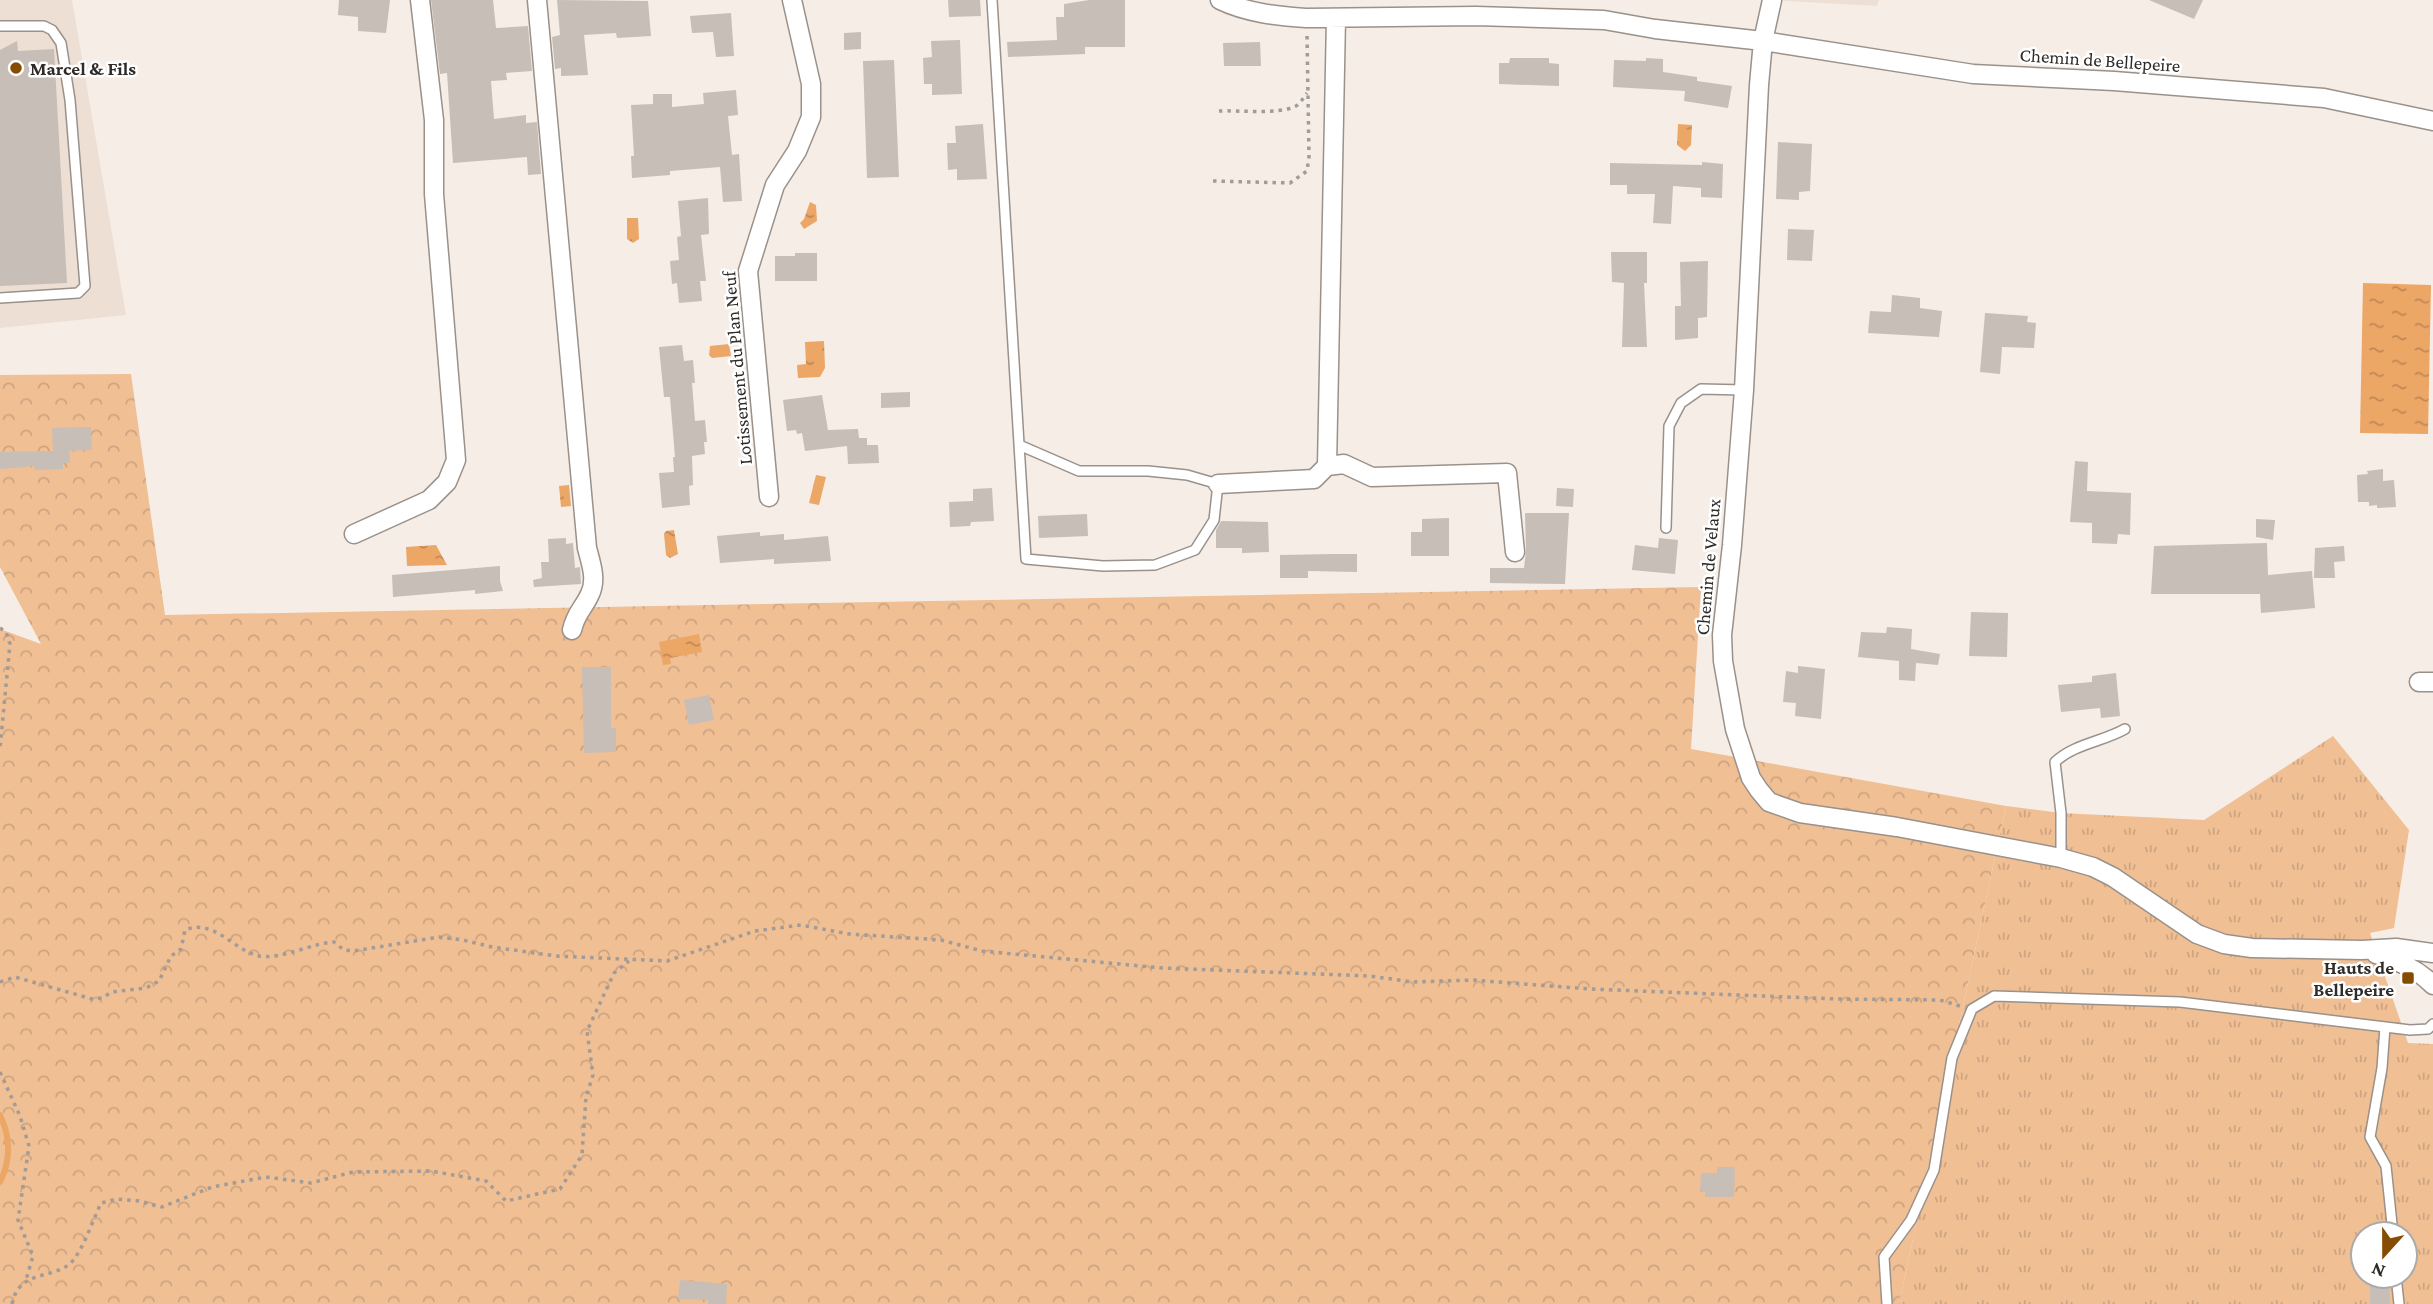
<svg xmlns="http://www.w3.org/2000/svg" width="2433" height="1304" font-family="'Crimson Pro',serif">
	<defs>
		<pattern id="grass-tufts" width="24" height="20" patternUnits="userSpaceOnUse" patternTransform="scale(1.75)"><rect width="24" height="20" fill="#f0bf94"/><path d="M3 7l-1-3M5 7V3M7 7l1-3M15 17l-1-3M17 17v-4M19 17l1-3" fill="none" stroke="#cea480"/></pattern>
		<pattern id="forest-crowns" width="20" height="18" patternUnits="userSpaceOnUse" patternTransform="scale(1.75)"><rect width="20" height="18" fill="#f0bf94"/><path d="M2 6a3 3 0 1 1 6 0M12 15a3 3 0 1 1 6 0" fill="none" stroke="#cea480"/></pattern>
		<pattern id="water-ripples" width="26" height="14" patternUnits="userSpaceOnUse" patternTransform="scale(1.75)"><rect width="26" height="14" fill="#eca666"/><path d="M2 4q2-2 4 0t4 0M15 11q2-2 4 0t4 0" fill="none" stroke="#c08754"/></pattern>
	</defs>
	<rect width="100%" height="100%" fill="#f6ede6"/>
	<path fill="#eedfd4" d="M0,0H72L126,315L0,328Z
		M1770,0H1879L1877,6Z"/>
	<path fill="url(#grass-tufts)" fill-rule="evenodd" d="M2333,736L2409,830L2394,928L2370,933L2408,1043L2433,1044V1304H1899L2006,806L2061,813L2204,820ZM2363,1234H2405V1276H2363Z"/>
	<path fill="url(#forest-crowns)" d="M131,374L165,615L1701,587L1691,749L2006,806L1899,1304H0V629L41,644L0,567V375Z"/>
	<path fill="url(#water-ripples)" d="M1678,124L1692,125L1691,145L1685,151L1677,145Z
		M810,202L816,205L817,221L804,229L800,223L804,219Z
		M627,218H638L639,239L633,243L627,239Z
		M2363,283L2431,285L2428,434L2360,433Z
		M824,341L825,368L820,377L798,378L797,365L806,364L805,342Z
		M729,344L731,356L712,358L709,355L710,346Z
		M816,475L826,477L819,505L809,503Z
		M569,485L571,506L561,507L559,486Z
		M674,530L678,554L670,558L666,555L664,534L666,531Z
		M436,545L447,565L407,566L406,547Z
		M699,634L702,652L670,658L671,664L663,665L659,642Z"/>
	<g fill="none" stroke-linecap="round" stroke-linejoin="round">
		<path stroke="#eca666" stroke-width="6" d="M0,1115C11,1138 11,1160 0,1182"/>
	</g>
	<path fill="#c6beb7" d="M339,0H390L386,33L358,31V17L338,15Z
		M431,0H493L496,28L528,26L532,71L506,73L507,80L491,81L494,119L526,115V123L537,122L541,174L528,175L527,157L453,163L447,73L440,74Z
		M557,0L648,1L651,36L617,38L616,33L584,35L588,75L561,76V68L555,69L552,37L560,35Z
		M948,0H980L981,16L949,17Z
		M1089,0H1125V47H1085V54L1008,57L1007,42L1057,40L1056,17H1064V4Z
		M2149,0H2203L2194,19Z
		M731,13L734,56L716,57L713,32L692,33L690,16Z
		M861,32V49L844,50V33Z
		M960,40L962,94L932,95V84H924L923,58L932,57L931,41Z
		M17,41L18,51L54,49L67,283L0,286V50Z
		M1260,42L1261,66H1224L1223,43Z
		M1510,58H1549V63L1559,64V86L1499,84V63H1509Z
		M1646,58L1663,59V72L1697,77V81L1732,86L1728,108L1684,101L1685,91L1613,87L1614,60L1646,61Z
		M894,60L899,177L867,178L863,61Z
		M736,90L738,115L728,116L732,155L739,154L742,201L723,202L720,167L670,171V175L632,178L631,156H634L631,105L653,104V94H672V107L704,104L703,93Z
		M983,124L987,179L957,180V169L948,170L947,143H956L955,126Z
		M1778,142L1812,144L1810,191L1799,192V200L1776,199Z
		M1702,162L1723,164L1722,198L1701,197V188L1673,186L1671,224L1653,223L1655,194H1627V185H1610V163L1702,165Z
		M708,198L709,234L701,235L706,281H700L702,301L679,303L677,283L672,284L670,261L679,260L677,237L681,236L678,201Z
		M1788,229L1814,230L1812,261L1787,260Z
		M1611,252H1647V283H1644L1647,347H1622L1624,283L1612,282Z
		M795,253H817V281H775V256H795Z
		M1708,261L1707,317L1698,318V338L1675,340V306H1681L1680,262Z
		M1892,295L1920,298V308L1942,311L1939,337L1868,333L1870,311L1891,312Z
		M1985,313L2028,316L2027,322L2036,323L2034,348L2002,347L2000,374L1980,372Z
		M682,345L684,361L693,360L695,383H692L695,421L705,420L707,442H704L705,454L692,456L693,485L689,486L690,505L662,508L659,473L674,472L673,457H675L670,397H664L659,347Z
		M910,392V407L881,408V393Z
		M822,395L828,430L858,429L859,438H867V445H878L879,463L848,464L847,446L805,451L802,433L797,434L796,430L787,431L783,400Z
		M91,427L92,450L63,451L69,450L70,463H63V469L35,470L34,466L0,469V452L53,451L52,428Z
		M2075,461L2088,462L2087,491L2131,493L2130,535L2118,534L2117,544L2092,543V523L2070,522Z
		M2383,469V481L2394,480L2396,507L2377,508V505L2369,506V502H2358L2357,475L2368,474L2367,471Z
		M992,488L994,521L971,522L970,526L950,527L949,502L973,501V489Z
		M1557,488L1574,489L1573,507L1556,506Z
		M1525,513H1569L1565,584L1490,583V568H1524L1526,551Z
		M1087,514L1088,536L1039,538L1038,516Z
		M1449,518V556H1411V532H1422V519Z
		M2256,519L2275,520L2273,540L2256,537Z
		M1221,521L1268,522L1269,552L1242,553V548H1216V530Z
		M760,532V536L784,534V540L828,536L831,561L774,564V559L720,563L717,536Z
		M566,538V544L573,543L575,568L580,567L581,584L534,587L533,580L542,578L541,562H549L548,539Z
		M1659,538L1678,540L1675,574L1632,570L1635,545L1658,548Z
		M2267,543L2268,575L2312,571L2315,608L2261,613L2260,594H2151L2154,546Z
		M2344,546L2345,561L2334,562L2335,578H2314L2315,548Z
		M1333,554H1357V572L1308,571V578H1280V555Z
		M500,566V581L503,591L475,594V590L393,597L392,575Z
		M1971,612L2008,613L2007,657L1969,656Z
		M1887,627L1912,629L1911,649L1940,654L1938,665L1916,663L1915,681L1899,680V661L1858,657L1861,632L1886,633Z
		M1798,666L1825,669L1821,719L1795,716L1796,703L1783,702L1786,671L1798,673Z
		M582,667H611V728H616V752L584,753Z
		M2116,673L2120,716L2101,718L2100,708L2061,712L2058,685L2092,682V676Z
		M709,695L714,720L689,725L684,700Z
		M1717,1167H1735L1734,1197H1705V1192L1700,1191L1701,1173H1717Z
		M2370,1276H2389L2390,1304H2370Z
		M680,1280L727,1284L726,1304H708V1300L678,1299Z"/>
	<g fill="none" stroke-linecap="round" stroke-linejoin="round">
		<defs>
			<path id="lane" d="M992,0L1026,559L1103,566L1155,565L1195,550L1214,520L1218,484L1187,475L1148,471H1079L1019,445
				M0,26H44L52,30L61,43L70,100L85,286L78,293L0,298
				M1666,528L1669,426L1681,403L1701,389L1744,390
				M2061,858V813L2055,762C2074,744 2102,742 2125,729
				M2385,1027L2382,1068L2370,1137L2386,1166L2393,1234
				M2396,1276L2399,1304
				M1887,1304L1884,1257L1911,1220L1934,1170L1952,1058L1972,1009L1994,996L2180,1002L2410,1030L2428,1029L2433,1024"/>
			<path id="street" d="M537,0L587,548C591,563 597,580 590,594C584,608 576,612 572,630
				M1220,0C1247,13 1277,16 1306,18L1476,16L1604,20L1655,29L1763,41L1973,74L2114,81L2324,98L2433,121
				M1772,0L1763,41L1759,85L1744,390L1732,545L1722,635L1723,661L1735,729L1751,778L1759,790L1769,802L1800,813L1897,827L2061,858L2093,867L2113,877L2197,934L2224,944L2252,948L2362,950L2396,948L2433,953
				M1327,466L1336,18
				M1218,484L1314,479L1327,466L1344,464L1372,477L1507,473L1515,552
				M769,497L748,271L775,185L797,151L811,117V84L792,0
				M354,534L429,500L447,482L456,460L434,194V120L420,0
				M2419,682H2433
				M2376,954C2398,961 2416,968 2433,985"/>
		</defs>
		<use href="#lane" stroke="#99918a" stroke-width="12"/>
		<use href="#street" stroke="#99918a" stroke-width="21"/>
		<path stroke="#a29b96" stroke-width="3.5" stroke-dasharray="3.5 5" stroke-linecap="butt" d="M1219,111C1239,110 1279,115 1296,106C1301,103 1303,98 1307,93
			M1213,181L1290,183L1307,171L1309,157L1307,34
			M0,628L6,632L10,644L0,748
			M0,982L15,977L92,999L102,998L112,992L146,988L159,981L171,956L181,949L185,930C214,918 233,950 259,956C281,960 312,943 334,942L344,950L354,951L439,937L463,940L492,947L556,956L667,961L755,931L801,925L849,934L941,940L982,951L1162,968L1370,976L1413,982L1472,980L1590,989L1837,999L1940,1000L1960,1006
			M0,1072L20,1116L29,1146L18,1220L33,1256L26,1280
			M12,1304C20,1266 58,1282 75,1258C86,1242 93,1220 101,1203L117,1199L139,1201L162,1207L212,1187L266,1177L311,1183L353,1172L431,1171L486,1181L506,1201L560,1189L582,1155L586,1097L593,1075L587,1031L614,973L629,961"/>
		<use href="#lane" stroke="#fff" stroke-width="9"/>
		<use href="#street" stroke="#fff" stroke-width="18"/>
	</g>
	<g fill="#864c02" stroke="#fff" stroke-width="2.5">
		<circle cx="16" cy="68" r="7"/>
		<rect x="2401" y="971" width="14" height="14" rx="3.5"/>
	</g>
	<g text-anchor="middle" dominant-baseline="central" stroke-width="5" stroke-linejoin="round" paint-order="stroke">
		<g font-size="19" fill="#2e2b28" stroke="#fff">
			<text transform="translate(2100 60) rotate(4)">Chemin de Bellepeire</text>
			<text transform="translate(737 368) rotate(-95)">Lotissement du Plan Neuf</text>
			<text transform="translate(1708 567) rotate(-85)">Chemin de Velaux</text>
		</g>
		<g font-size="19" font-weight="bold" fill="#2e2b28" stroke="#fff" text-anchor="start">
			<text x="30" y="68">Marcel &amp; Fils</text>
			<text x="2394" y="967" text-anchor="end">Hauts de<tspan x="2394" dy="22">Bellepeire</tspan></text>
		</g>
	</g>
	<g transform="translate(2384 1255) rotate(201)"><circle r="33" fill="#ffffff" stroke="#abaaa9" stroke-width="2"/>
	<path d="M0-5L12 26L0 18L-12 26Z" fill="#864c02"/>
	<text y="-10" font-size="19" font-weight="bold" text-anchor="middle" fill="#2e2b28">N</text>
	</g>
</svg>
